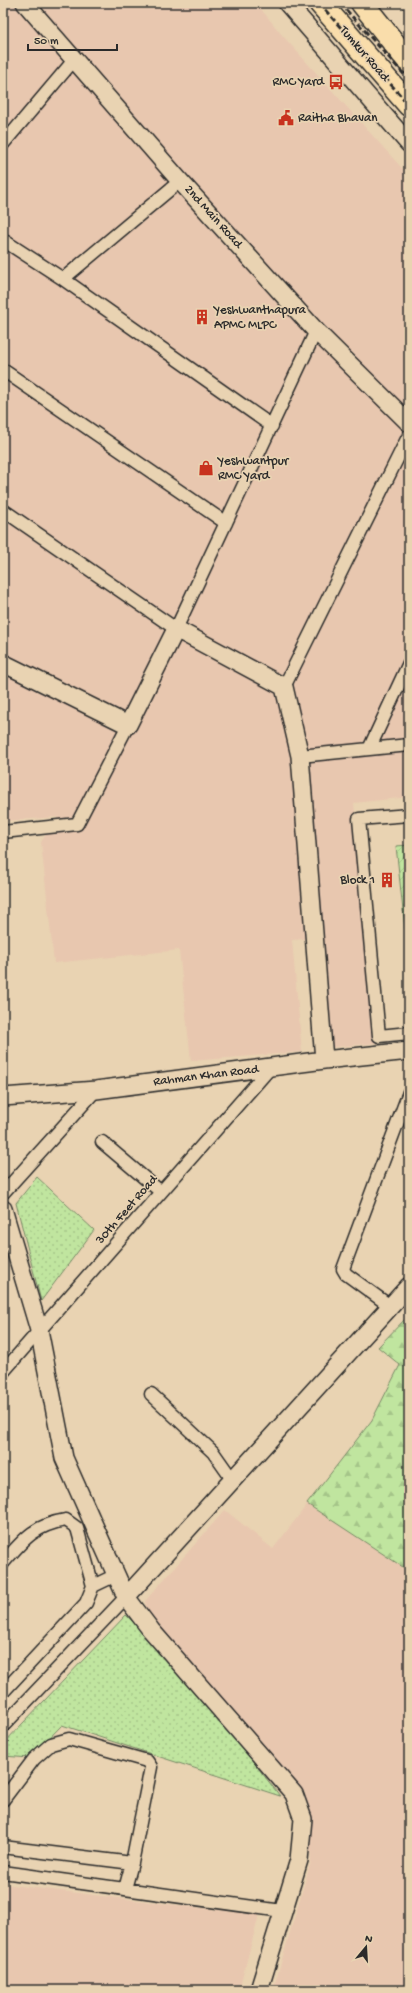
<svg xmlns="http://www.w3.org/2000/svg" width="412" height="1993" font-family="'Gochi Hand',sans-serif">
	<defs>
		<pattern id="grass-dots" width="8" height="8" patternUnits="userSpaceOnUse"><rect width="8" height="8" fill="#c0e59f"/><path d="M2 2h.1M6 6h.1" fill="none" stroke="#a5c589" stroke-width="1.8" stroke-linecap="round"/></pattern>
		<pattern id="forest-firs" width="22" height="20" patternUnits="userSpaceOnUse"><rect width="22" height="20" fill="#c0e59f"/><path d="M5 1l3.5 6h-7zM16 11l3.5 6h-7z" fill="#a5c589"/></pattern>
		<pattern id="garden-furrows" width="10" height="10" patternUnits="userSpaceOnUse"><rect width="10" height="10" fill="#c0e59f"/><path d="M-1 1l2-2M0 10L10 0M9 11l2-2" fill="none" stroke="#a5c589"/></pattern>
	</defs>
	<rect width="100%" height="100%" fill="#e9d3b2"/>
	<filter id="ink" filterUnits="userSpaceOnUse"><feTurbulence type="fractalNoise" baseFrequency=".025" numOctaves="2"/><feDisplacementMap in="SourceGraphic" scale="8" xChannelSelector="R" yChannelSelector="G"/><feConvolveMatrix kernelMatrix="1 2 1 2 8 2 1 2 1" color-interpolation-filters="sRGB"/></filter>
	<g filter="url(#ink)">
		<path fill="#e8c7af" d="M3,3H256L282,35L409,176V797L354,803L378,1043L326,1048L317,938L292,940L302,1052L191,1061L179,950L54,963L41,842L58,817L3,821Z
			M409,1315V1990H273L311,1861L305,1793L149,1620L145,1601L225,1510L273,1549L372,1420L400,1365L378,1347Z
			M3,1884L259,1915L239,1990H3Z"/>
		<path fill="url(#grass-dots)" stroke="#768865" d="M37,1177L94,1230L41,1301L16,1203Z
			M126,1615L184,1673L280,1796L62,1725L30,1758L3,1756V1744Z"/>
		<path fill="url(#forest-firs)" stroke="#768865" d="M409,1315V1571L307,1504L372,1420L400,1365L378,1347Z"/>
		<path fill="url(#garden-furrows)" stroke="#768865" d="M409,845V928L405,929L396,846Z"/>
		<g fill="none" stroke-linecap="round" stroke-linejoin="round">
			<defs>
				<path id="street" d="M3,144L74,60
					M3,240L63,279L272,426
					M63,279L180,181
					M3,370L226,523
					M3,510L176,629L316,331
					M284,687L409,435
					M369,749L409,663
					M300,756L409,745
					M409,815L359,819L379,1036L409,1033
					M3,832L77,824L128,725
					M102,1142L161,1192
					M3,1193L96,1090
					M390,1306L346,1274L343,1269L409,1092
					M3,1372L271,1067
					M151,1394L213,1452L232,1479
					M3,1563C23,1540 34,1525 66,1520L77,1528L93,1586L86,1603L3,1692
					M93,1586L116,1575
					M3,1726L126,1597
					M3,1800L34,1759L51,1744L69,1739L147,1761L151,1767L132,1863L125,1889
					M3,1847L132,1863
					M3,1872L282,1911"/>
				<path id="secondary" d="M25,3L180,181L316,331L409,423
					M287,3L409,144
					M3,663L128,725L176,629L284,687L300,756L324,1060
					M3,1097L96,1090L324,1060L409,1051
					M3,1209L39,1330L64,1458L126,1597L151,1630L294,1794L303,1819L299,1860L259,1990
					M126,1597L409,1286"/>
				<path id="highway" d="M320,3L409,105
					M362,3L409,62"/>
			</defs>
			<use href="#street" stroke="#2b2b2b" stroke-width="15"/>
			<use href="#secondary" stroke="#2b2b2b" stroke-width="20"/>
			<use href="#highway" stroke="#2b2b2b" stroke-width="25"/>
			<use href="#street" stroke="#e9d3b2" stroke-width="12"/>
			<use href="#secondary" stroke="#e9d3b2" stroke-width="17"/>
			<use href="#highway" stroke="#f9ddab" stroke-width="22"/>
			<path stroke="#2b2b2b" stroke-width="3" stroke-dasharray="6 3" stroke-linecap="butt" d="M319,3L409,105
				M340,3L409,80"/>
		</g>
	</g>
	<defs>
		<symbol id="bus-bare" viewBox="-9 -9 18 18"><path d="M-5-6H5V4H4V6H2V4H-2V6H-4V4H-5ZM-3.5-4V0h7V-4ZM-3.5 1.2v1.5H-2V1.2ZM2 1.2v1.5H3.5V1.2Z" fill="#c8321e" stroke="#e9d3b2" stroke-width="2.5" paint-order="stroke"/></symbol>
		<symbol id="civic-bare" viewBox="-9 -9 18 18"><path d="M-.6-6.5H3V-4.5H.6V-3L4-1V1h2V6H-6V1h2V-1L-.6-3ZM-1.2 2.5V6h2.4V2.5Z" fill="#c8321e" stroke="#e9d3b2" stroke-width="2.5" paint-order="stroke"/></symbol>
		<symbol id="building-bare" viewBox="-9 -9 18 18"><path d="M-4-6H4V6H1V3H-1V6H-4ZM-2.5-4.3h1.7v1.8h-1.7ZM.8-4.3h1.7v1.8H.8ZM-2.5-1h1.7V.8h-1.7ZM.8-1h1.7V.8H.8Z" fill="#c8321e" stroke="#e9d3b2" stroke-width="2.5" paint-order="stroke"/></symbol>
		<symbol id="shop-bare" viewBox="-9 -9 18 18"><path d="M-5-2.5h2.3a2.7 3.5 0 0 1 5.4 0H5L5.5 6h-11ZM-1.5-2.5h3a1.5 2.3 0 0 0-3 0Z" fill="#c8321e" stroke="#e9d3b2" stroke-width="2.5" paint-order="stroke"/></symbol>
	</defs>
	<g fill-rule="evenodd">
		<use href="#bus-bare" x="325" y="71" width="22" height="22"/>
		<use href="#civic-bare" x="275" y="107" width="22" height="22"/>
		<use href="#building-bare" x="191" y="306" width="22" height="22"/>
		<use href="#shop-bare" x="195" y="457" width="22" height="22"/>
		<use href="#building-bare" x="376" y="869" width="22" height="22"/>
	</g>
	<g text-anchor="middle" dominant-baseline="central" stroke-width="3.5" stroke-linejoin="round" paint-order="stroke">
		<g font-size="13" fill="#2b2b2b" stroke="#e9d3b2">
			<text transform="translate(364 54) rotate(49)">Tumkur Road</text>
			<text transform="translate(213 217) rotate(48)">2nd Main Road</text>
			<text transform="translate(206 1076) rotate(-7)">Rahman Khan Road</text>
			<text transform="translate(127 1210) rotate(-49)">30th Feet Road</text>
		</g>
		<g font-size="13" fill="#2b2b2b" stroke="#e9d3b2" text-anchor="start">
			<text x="324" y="82" text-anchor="end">RMC Yard</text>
			<text x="298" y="118">Raitha Bhavan</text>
			<text x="214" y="310">Yeshwanthapura<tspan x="214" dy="15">APMC MLPC</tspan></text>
			<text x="218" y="461">Yeshwantpur<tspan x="218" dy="15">RMC Yard</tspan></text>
			<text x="375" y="880" text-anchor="end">Block 1</text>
		</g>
	</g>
	<rect width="412" height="1993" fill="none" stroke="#e9d3b2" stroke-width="16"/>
	<rect x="8" y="8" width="396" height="1977" fill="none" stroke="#2b2b2b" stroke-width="1.5" filter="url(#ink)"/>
	<g transform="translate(366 1947) rotate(18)" stroke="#e9d3b2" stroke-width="3" paint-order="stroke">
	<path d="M0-3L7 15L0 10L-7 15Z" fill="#2b2b2b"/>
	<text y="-6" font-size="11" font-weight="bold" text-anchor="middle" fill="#2b2b2b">N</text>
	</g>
	<path d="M28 44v6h89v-6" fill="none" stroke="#2b2b2b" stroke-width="2"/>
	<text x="34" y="44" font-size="12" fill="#2b2b2b" stroke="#e9d3b2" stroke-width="3" paint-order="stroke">50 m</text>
</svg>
